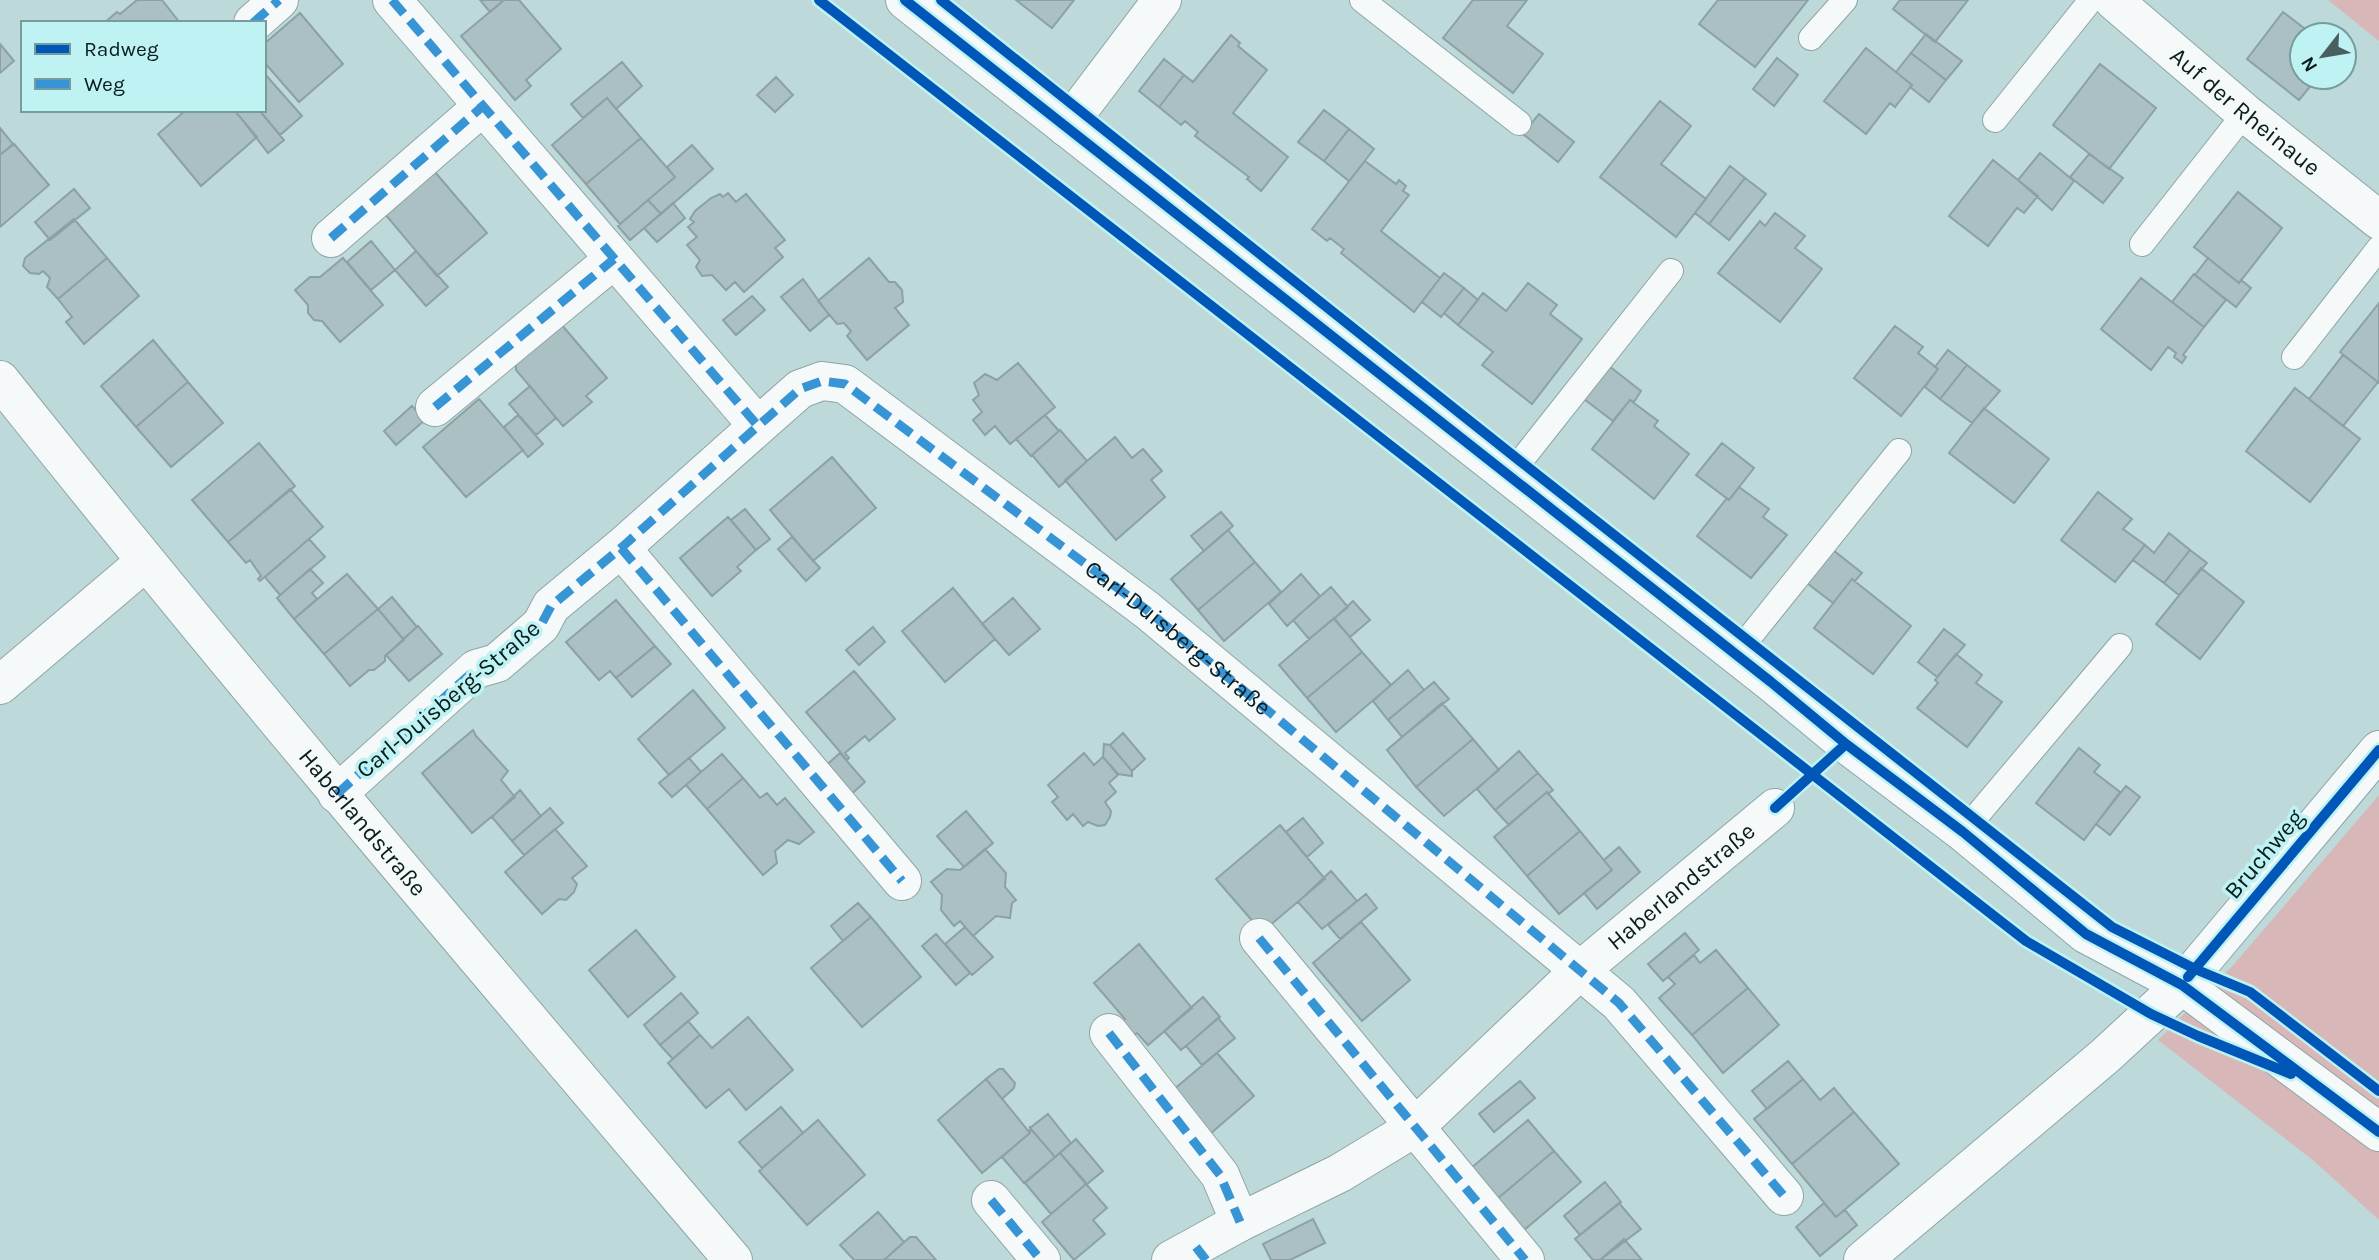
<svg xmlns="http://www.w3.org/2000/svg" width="2379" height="1260" font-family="Karla,sans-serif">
	<rect width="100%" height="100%" fill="#bdd9da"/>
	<path fill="#d8b7b8" d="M2328,0H2379V41Z
		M2379,795V1220L2314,1161L2158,1040L2235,963Z"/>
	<path fill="#aac0c2" stroke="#8da1a4" stroke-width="2" d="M137,0H162L180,23H104L117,12L120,14Z
		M480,0H504L490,12Z
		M504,0H519L561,49L526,80L531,86L515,100L461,36Z
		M1016,0H1074L1052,28Z
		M1473,0H1527L1507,26L1543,54L1513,93L1443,38Z
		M1718,0H1808L1755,67L1699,24Z
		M1900,0H1968L1935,42L1893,9Z
		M2283,12L2313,35H2302V77H2307L2313,83L2299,100L2247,59Z
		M300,13L343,64L299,102L264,62V44Z
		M1926,34L1962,61L1946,80L1911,53Z
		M1231,35L1240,43L1238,46L1267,70L1233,113L1288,157L1261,191L1247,179L1249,177L1195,136L1198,132L1185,121L1181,125L1159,107L1184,75L1193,82Z
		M0,44L14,61L0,73Z
		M1866,48L1912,85L1895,107L1890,103L1866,134L1824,101Z
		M1911,53L1946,80L1929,102L1910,87L1912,85L1896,72Z
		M1777,58L1798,75L1774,106L1753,89Z
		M1164,59L1184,75L1159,107L1139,91Z
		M622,62L642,86L616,109L607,98L583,118L571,104Z
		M2100,64L2156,108L2109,169L2053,125Z
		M264,73L302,116L280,135L259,110H264Z
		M776,77L793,95L775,112L757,95Z
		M607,98L641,138L586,184L552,145Z
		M1660,101L1691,126L1661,164L1706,199L1676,237L1600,177Z
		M186,110H234L257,137L201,186L158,134Z
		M241,110H259L284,140L268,153L237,113Z
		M1324,110L1349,129L1324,161L1298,142Z
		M1539,114L1574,142L1558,162L1523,134Z
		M0,128L13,144L0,155Z
		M1349,129L1374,149L1349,181L1324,161Z
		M641,138L675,177L620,224L586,184Z
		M14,144L49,185L0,227V155Z
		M692,145L713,169L661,214L648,200L675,177L667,167Z
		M2040,153L2074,181L2052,210L2018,180Z
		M2089,154L2123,178L2103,203L2070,177Z
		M1993,160L2038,196L2024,213L2017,208L1988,246L1949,216Z
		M1365,161L1396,184L1399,180L1406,186L1403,191L1409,195L1381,231L1440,278L1414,312L1341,253L1344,249L1330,238L1327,241L1312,229Z
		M1730,166L1745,178L1709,224L1695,213Z
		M435,172L487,233L437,276L385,214Z
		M1745,178L1766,194L1729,240L1709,224Z
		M74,189L90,208L50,240L35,222Z
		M2238,192L2282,228L2239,283L2194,247Z
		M728,193L736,202L746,194L785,240L775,248L783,257L744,292L735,282L726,290L712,275L702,276L696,267L700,260L687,245L697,237L688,227L694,222L690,219L695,211L711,198L720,194L723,197Z
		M648,200L661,214L630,240L618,226Z
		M673,203L685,218L657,242L644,228Z
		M1775,213L1805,236L1795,248L1822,269L1780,322L1718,273L1760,221L1765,226Z
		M74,219L107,258L58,299L47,287L50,278L43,271L39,274L30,273L23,266L25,258Z
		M371,241L395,270L371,290L347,262Z
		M416,251L448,287L426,306L395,270Z
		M107,258L139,296L84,344L66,322L72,317L58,299Z
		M343,258L383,305L340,342L322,321L314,320L308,313V305L295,290L310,277H320Z
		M869,258L889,282H895L902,290L903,302L895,308L909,325L867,360L847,336L851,331L844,323L837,324L818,301Z
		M2208,258L2239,283L2241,280L2251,288L2236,307L2195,275Z
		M1444,273L1464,288L1441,317L1422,302Z
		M2194,274L2226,300L2204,327L2172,302Z
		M2141,278L2204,327L2183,355L2186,357L2182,363L2174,357L2176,353L2168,347L2151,370L2101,329Z
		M803,279L829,315L810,331L781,297Z
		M1528,283L1557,305L1550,314L1582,339L1532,404L1482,365L1493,352L1458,325L1483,293L1506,311Z
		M1464,288L1478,300L1458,325L1444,313Z
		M752,296L765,310L736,335L723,320Z
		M2379,303V383L2340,352Z
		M561,324L607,378L586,396L592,402L563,426L516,370V364Z
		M1895,326L1923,347L1918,353L1938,369L1901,416L1854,378Z
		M153,340L188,382L136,427L101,386Z
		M1948,350L1967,365L1940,399L1925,387L1938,369L1935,367Z
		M2343,355L2378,382L2343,426L2309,399Z
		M1018,363L1055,407L1010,444L995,426L985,435L973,420L982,412L973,400L979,395L974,383L985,374L997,380Z
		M1967,365L2000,391L1972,423L1940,399Z
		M1609,366L1641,391L1634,402L1630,400L1613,421L1584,399Z
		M188,382L223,423L171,467L136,427Z
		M530,386L556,418L536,435L509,404Z
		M2295,388L2360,439L2310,502L2246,451Z
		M479,399L523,450L466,497L423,447Z
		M1630,400L1658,421L1654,426L1689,454L1654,499L1592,449Z
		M412,406L425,420L396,445L384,431Z
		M1984,408L2049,459L2014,503L1949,453Z
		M518,415L543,444L528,457L504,427Z
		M1045,415L1059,431L1031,456L1016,439Z
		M1060,430L1087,461L1059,487L1032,455Z
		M1115,437L1132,458L1143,449L1162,471L1151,480L1165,497L1116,540L1065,480Z
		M259,443L295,486L228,542L192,500Z
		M1722,443L1754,468L1729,500L1696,475Z
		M832,457L876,508L813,561L770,510Z
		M1739,487L1769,509L1763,517L1787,535L1751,578L1697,536L1727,498L1729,500Z
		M290,489L323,527L260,581L258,579L261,576L250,560L246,563L228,542Z
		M2098,492L2132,519L2123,529L2145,545L2115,582L2061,540Z
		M745,509L770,539L756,550L731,520Z
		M1221,512L1233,526L1204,551L1191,536Z
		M728,517L756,550L737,567L741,571L712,596L680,558Z
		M1228,530L1255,562L1198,610L1171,579Z
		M2169,533L2190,550L2164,583L2133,560L2145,545L2154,553Z
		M792,537L820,568L806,581L778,549Z
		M309,539L325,557L280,595L265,577Z
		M1833,550L1862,573L1855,581L1852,579L1833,603L1807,583Z
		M2190,550L2207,563L2179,595L2164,583Z
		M1255,562L1281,592L1224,641L1198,610Z
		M2201,568L2244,602L2200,659L2156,624Z
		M310,569L323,583L312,593L317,599L294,619L277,598Z
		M347,574L378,609L324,654L294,619Z
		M1301,574L1320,596L1287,626L1269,604Z
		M1852,579L1911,626L1873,674L1814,628Z
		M1331,587L1348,607L1309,639L1293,620Z
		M953,588L995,639L945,682L902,631Z
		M392,597L417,627L403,639L378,609Z
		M1013,598L1040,629L1009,655L982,624Z
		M616,600L655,646L616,678L610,671L599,680L566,642Z
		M1353,601L1370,620L1350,637L1334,619Z
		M378,609L404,640L385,656V661L374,670H369L350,686L324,654Z
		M1334,618L1362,652L1307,698L1279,665Z
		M418,626L442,654L409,681L386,655Z
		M873,627L885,642L859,665L846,650Z
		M1944,629L1965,645L1937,677L1918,662Z
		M655,646L671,664L632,697L616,678Z
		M1362,652L1391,685L1336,732L1307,698Z
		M1956,654L1982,675L1976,683L2002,702L1967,747L1917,708L1938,683L1935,680Z
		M1408,670L1424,690L1388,720L1373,701Z
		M854,671L895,719L869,741L865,736L845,753L849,758L847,760L806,712Z
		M1434,682L1449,699L1402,737L1388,720Z
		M693,690L725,728L669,775L638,739Z
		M1442,703L1473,739L1416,787L1387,750Z
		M473,730L476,736L508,771L501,780L515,797L472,833L422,773Z
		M1123,733L1145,759L1132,771L1110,745Z
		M1473,739L1499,770L1444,816L1416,787Z
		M1104,744L1110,745L1132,771V776L1118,774L1103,757Z
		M2079,748L2100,765L2094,772L2120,792L2084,840L2036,803Z
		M1519,751L1538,773L1495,810L1477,789Z
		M840,753L865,782L847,798L822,769Z
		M1084,753L1094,765L1103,757L1118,775L1109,783L1116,792L1105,802L1111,811L1110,817L1105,825L1098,826L1088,822L1083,826L1073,814L1067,820L1052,802L1058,797L1048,785Z
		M722,754L743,778L707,809L686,785Z
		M689,758L701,772L672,797L659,783Z
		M1538,773L1553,790L1548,794L1547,792L1509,825L1495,810Z
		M743,778L760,798L767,793L777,805L785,798L814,832L799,844L788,840L775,851L777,863L763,875L707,809Z
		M2126,786L2140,797L2110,835L2096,824Z
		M520,790L541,816L512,841L492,817Z
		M1547,792L1580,831L1527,876L1494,837Z
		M550,808L563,823L524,855L512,841Z
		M966,811L993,843L964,867L937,836Z
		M1303,818L1323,843L1307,857L1286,832Z
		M1280,825L1325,879L1262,932L1216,879Z
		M555,829L587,866L572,878L577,884L574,892L566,900L559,899L542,914L505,872Z
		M1580,831L1612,870L1559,914L1527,876Z
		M1619,847L1640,872L1597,909L1584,893L1612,870L1604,860Z
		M985,849L1006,873L1005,887L1016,900L1012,903L1010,918L996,916L973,936L960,921L954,926L941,910L942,895L931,882L947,869L960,870Z
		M1331,871L1357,901L1322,929L1298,902Z
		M1366,894L1377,908L1340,939L1328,925Z
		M858,903L871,917L843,941L831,926Z
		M871,917L921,977L862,1027L811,968Z
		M1361,922L1410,980L1362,1021L1313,963Z
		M965,927L993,957L972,975L945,944Z
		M636,930L675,977L628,1017L589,970Z
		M1685,933L1699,950L1663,981L1648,964Z
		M936,934L970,973L956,985L922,946Z
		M1139,944L1192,1008L1148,1045L1137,1033L1134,1035L1122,1021L1125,1019L1094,983Z
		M1716,950L1748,988L1692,1035L1659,998L1675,984L1668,977L1694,955L1700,963Z
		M1748,988L1779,1025L1723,1073L1692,1035Z
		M681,993L698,1013L660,1045L644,1025Z
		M1203,997L1220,1017L1181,1050L1164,1031Z
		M748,1017L793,1070L746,1110L729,1089L706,1108L668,1063L700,1035L712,1048Z
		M1218,1018L1235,1038L1202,1065L1186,1046Z
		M688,1021L700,1035L673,1059L660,1045Z
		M1217,1053L1254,1096L1210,1134L1173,1090Z
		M1788,1061L1803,1079L1767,1109L1752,1091Z
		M999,1069H1003L1015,1083L1014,1088L1002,1099L986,1079Z
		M986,1079L1030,1133L982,1173L938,1120Z
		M1803,1079L1820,1100L1834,1088L1854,1112L1792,1164L1754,1119Z
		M1520,1081L1535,1098L1494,1132L1479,1114Z
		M781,1107L803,1133L762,1168L739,1142Z
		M1854,1112L1899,1164L1836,1217L1792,1164Z
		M1048,1114L1071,1143L1055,1157L1030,1128Z
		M818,1120L865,1175L807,1225L759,1171Z
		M1528,1120L1554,1151L1497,1199L1471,1168Z
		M1030,1128L1055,1157L1024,1183L1002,1157L1030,1133Z
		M1076,1139L1103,1171L1087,1184L1060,1153Z
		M1554,1151L1581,1182L1523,1231L1497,1199Z
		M1060,1153L1086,1184L1051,1214L1025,1183Z
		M1605,1182L1621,1202L1580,1235L1564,1216Z
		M1086,1184L1107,1208L1093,1220L1105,1234L1074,1260L1042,1222Z
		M1619,1203L1641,1229L1600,1260H1593L1575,1239Z
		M1824,1203L1836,1217L1845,1210L1857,1225L1820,1256L1796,1227Z
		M878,1212L904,1242L884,1260H854L840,1245Z
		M1313,1219L1325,1243L1290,1260H1271L1263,1244Z
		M910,1237H916L936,1260H884Z
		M1624,1239L1642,1260H1600Z"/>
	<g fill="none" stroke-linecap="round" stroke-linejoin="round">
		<defs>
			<path id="service" d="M1362,0L1519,123
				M1811,38L1845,0
				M1995,120L2091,0
				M2142,244L2245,113
				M2294,357L2379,248
				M1509,476L1671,271
				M1736,654L1899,451
				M1963,832L2120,646"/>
			<g id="minor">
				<path d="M392,0L758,426L800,389L822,381L845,384L1147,610L1619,1003L1784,1196"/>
				<path d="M905,0L1771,682L1846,744L1963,832L2086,934L2182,985L2379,1132"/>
				<path id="s1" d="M2113,0L2245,113L2379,220"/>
				<path d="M253,23L279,0"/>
				<path d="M1066,127L1162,0"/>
				<path d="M331,238L483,106"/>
				<path id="s2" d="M0,380C238,679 486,969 733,1260"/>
				<path d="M435,407L614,259"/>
				<path d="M621,548L902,881"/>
				<path d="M0,685L145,562"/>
				<path d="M337,794L476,669L497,663L541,625L551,606L621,548L758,426"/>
				<path d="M1259,938L1525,1260"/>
				<path d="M1109,1033L1220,1175L1240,1222"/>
				<path d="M991,1200L1041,1260"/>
				<path id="s3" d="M1171,1260L1240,1222L1340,1173L1414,1128L1578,972L1775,808"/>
				<path d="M1863,1260L2105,1056L2182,985L2379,750"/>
			</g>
		</defs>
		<use href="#service" stroke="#8fa5a6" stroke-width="26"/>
		<use href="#minor" stroke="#8fa5a6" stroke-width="40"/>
		<use href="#service" stroke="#f5f9f9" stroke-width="24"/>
		<use href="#minor" stroke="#f5f9f9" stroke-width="38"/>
		<g stroke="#3794d5" stroke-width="9" stroke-dasharray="18 9" stroke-linecap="butt">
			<path id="s4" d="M392,0L758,426L800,389L822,381L845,384L1147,610L1619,1003L1784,1196"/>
			<path d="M253,23L279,0"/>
			<path d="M331,238L483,106"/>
			<path d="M435,407L614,259"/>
			<path d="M621,548L902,881"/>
			<path d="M337,794L476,669L497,663L541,625L551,606L621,548L758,426"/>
			<path d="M1259,938L1525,1260"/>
			<path d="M1109,1033L1220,1175L1240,1222"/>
			<path d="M991,1200L1041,1260"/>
			<path d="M1196,1247L1206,1260"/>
		</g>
		<defs>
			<path id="cycleway" d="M819,0L2026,941L2151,1014L2198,1036L2291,1074
				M905,0L1771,682L1846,744L1963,832L2086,934L2182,985L2379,1132
				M941,0L1520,461L2112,927L2195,969L2250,992L2379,1091
				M1775,808L1846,744
				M2188,977L2379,750"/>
		</defs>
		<use href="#cycleway" stroke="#bef2f3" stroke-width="15"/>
		<use href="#cycleway" stroke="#0057b8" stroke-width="10"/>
	</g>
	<g text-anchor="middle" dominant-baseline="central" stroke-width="7" stroke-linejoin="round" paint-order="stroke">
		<g font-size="24" fill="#091d1e" stroke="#bef2f3">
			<text stroke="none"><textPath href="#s1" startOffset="173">Auf der Rheinaue</textPath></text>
			<text stroke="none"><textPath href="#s4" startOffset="1083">Carl-Duisberg-Straße</textPath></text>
			<text transform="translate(448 699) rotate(-40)">Carl-Duisberg-Straße</text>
			<text stroke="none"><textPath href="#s2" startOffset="572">Haberlandstraße</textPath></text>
			<text transform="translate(2264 854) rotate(-50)">Bruchweg</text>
			<text stroke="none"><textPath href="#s3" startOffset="637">Haberlandstraße</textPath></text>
		</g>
	</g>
	<rect x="21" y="21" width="245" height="91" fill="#bef2f3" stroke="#769d9e" stroke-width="2"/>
	<rect x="35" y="44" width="35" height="10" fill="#0057b8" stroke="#769d9e" stroke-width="2"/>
	<text x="84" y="56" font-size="21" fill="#091d1e">Radweg</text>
	<rect x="35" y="79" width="35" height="10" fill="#3794d5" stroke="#769d9e" stroke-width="2"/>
	<text x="84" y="91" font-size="21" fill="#091d1e">Weg</text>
	<g transform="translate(2323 56) rotate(239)"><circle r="33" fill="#bef2f3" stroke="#769d9e" stroke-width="2"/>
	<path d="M0-5L12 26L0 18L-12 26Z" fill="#485f60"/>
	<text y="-10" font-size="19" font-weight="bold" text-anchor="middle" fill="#091d1e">N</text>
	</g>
</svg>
